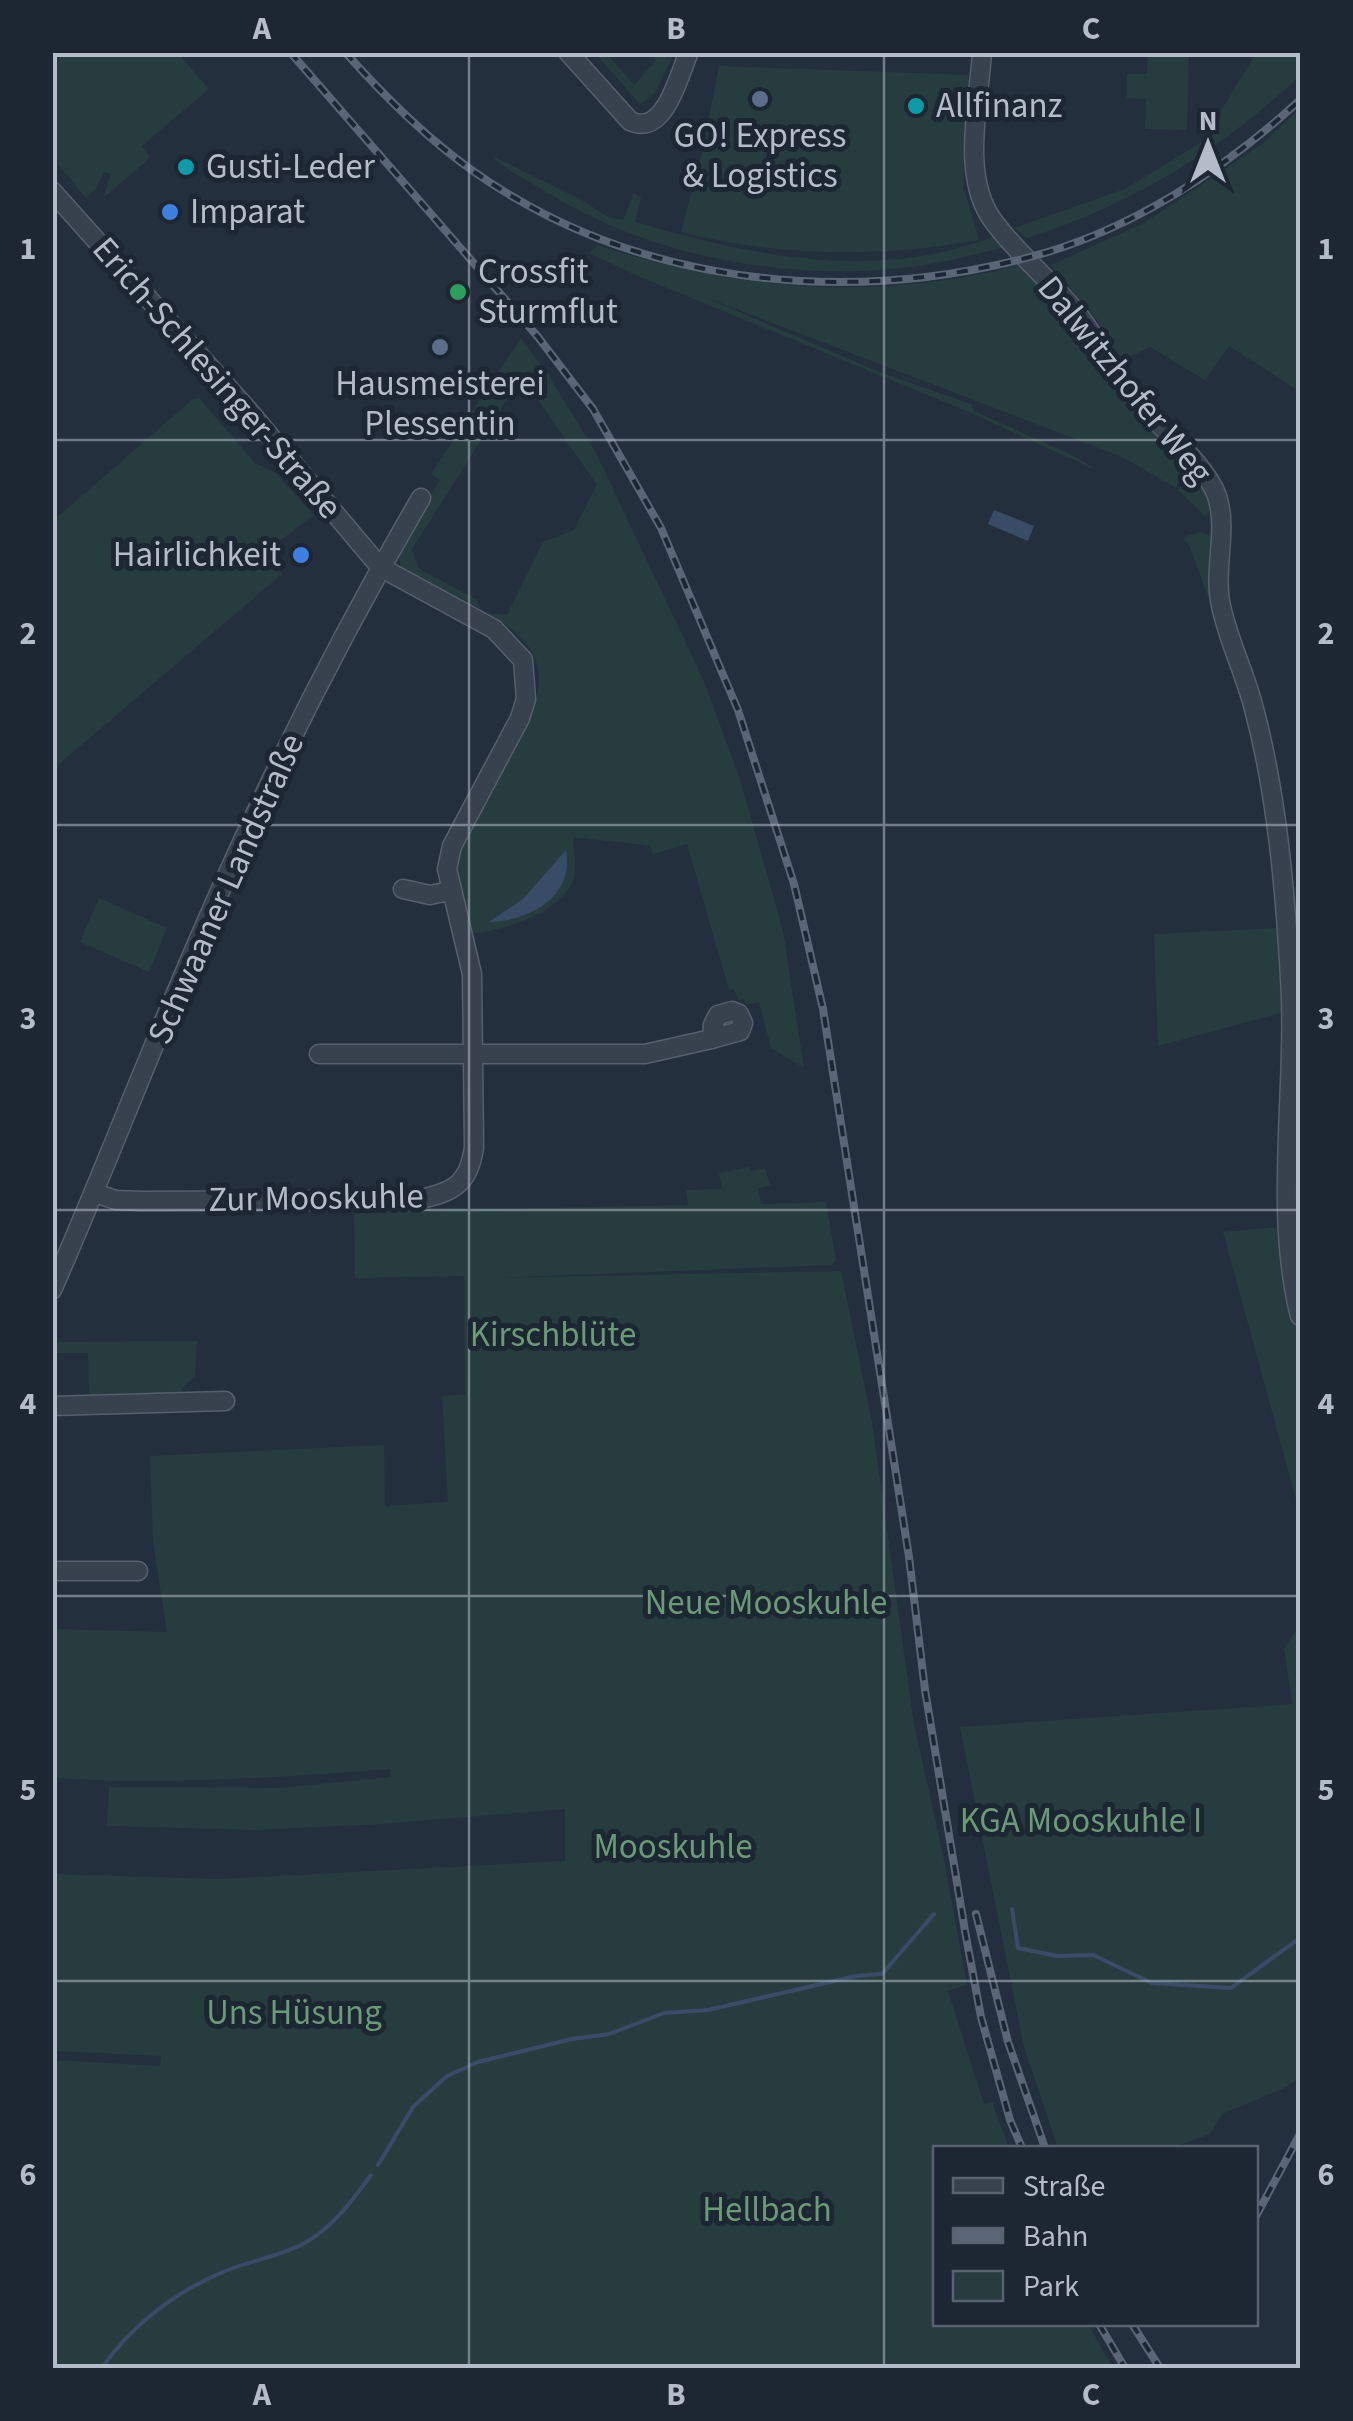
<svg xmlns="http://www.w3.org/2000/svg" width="1353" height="2421" font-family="'Source Sans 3',sans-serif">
	<rect width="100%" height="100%" fill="#242f3e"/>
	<path fill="#263c3f" d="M52,53H188L182,58L209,89L142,146L150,158L103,198L111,174L104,172L95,190L86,198L53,158Z
		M595,53H606L634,85L656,60L651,53H674L655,93L640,104Z
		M1148,53H1189L1187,130L1145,129L1146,99L1127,98V74H1147Z
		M1256,53H1300V76C1221,150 1130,206 1027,238L1014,228L1125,189L1218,132L1221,111Z
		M719,66L969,75L963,144L964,189L979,240C879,258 780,257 681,232L703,149Z
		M1300,108V392L1229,346L1205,380L1150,347L1120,361L1096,318L1051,265L1144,223L1262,144Z
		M492,156L582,200L608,217L623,220L634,193L641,198L635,222C755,256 874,283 995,236L1006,247C981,253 957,259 932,264C805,285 657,261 548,193C531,182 503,169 492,156Z
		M597,245C738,291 877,302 1021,265L1077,323L1188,466L1176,488L1122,457L697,294L882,373L971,404L974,411L1076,457L1096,470L969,412L633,274L590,253Z
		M521,338L549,376L595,451L703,679L740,779L783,931L804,1068L771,1048L759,1002L746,1005L744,999L738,1000L734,989L729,990L687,844L653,854L651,846L573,837C573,852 579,871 571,885C553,916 505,929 472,934C460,900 452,883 461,847L528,722C552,668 536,642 488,613L507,615L543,542L574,530L597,485L529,387L509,396L412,549L419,569L476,599L481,609L401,568L398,552L440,480L431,474Z
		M199,398L255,463L276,473L314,515L269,549L282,574L59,764L53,780V521L193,399Z
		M1189,469L1204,488L1211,508L1205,516L1178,490Z
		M1201,532L1211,536L1214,613L1190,547L1183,537Z
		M1291,887H1300V1264L1299,978Z
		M99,898L167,928L149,972L80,942Z
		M1279,928L1285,1012L1158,1046L1154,934Z
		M749,1167L750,1171L765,1168L770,1186L758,1188L761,1204L826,1202L836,1260L832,1265L494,1278L841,1271L872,1422L914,1724L943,1854L967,1985L948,1991L984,2104L992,2102L1009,2148H936V2324H1088L1113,2368H53V2060L160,2066L161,2056L53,2051V1874L218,1879L565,1861V1809L383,1824L253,1830L107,1826L109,1787L279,1788L391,1777L390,1769C278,1778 165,1785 53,1778V1629L167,1632L153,1542L150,1456L384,1445L385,1506L448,1502L442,1396L465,1394L464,1276L355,1278L354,1212L688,1205L686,1190L722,1189L719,1173Z
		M1282,1227L1285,1285L1300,1340V1514L1223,1232Z
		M197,1341L195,1376L182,1388L181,1395L120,1400L113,1394L89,1397L88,1353H55L53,1357V1342Z
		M1300,1625V2077L1287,2087L1222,2114L1210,2134L1171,2148H1058L1024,2047L960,1727L1292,1704L1284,1648Z"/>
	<path fill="#394c67" d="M994,510L1034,526L1028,541L988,524Z
		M566,850C575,897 529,921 489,922L523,899Z"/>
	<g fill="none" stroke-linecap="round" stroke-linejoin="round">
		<path stroke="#394c67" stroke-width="4" d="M1300,276V286
			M1012,1909L1018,1948L1057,1956L1093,1955L1152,1983L1231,1988L1300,1938
			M378,2165L413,2107L447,2076L478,2062L572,2039L609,2034L664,2013L708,2010L856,1976L882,1974L934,1914
			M102,2368C131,2325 179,2289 228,2270C251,2261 278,2256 301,2245C331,2230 352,2201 371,2175"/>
		<defs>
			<path id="minor" d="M568,52L630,121C665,137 678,77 689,52
				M982,52C979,104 960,178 994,222C1019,256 1054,283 1080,317C1101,345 1116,378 1140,404C1162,429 1206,465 1217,496C1228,530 1214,567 1220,601C1227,639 1245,672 1254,709C1277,795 1285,889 1290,978C1297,1087 1273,1210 1300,1316
				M52,191L248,410L380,567L494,629L523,660L526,699L520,718L452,846L447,869L472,974L474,1147C469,1186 451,1193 415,1200L142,1201L116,1200L95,1193
				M403,889L430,895L450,891
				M319,1054H645L707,1040L740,1031L743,1023L739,1014L732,1011L718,1015L713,1025L712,1039
				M52,1290C96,1190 135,1089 178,988C248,821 329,655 421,498
				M52,1406L225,1401
				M52,1571H138"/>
		</defs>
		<use href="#minor" stroke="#565f6c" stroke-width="21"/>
		<use href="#minor" stroke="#38414e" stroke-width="18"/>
		<defs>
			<path id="rail" d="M290,52L538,337L593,409L661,528L738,710L794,884L823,1009L909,1557L925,1690L965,1931L981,2017L1010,2120L1022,2148
				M345,52C384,96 425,137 473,171C633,284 839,306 1026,258C1127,233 1224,170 1300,100
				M976,1914L1008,2042L1045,2148
				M1256,2216L1300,2134
				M1099,2324L1125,2368
				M1132,2324L1160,2368"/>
		</defs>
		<use href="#rail" stroke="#5a6575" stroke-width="8"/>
		<use href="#rail" stroke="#1d2633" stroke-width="4" stroke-dasharray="11" stroke-linecap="butt"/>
	</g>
	<path fill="none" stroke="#b4bcc9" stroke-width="2.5" stroke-opacity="0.55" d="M469,52V2368M884,52V2368M52,440H1300M52,825H1300M52,1210H1300M52,1596H1300M52,1981H1300"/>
	<g fill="#5c6f8a" stroke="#1d2633" stroke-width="4">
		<circle cx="760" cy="99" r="10"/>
		<circle cx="440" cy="347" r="10"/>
	</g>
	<g fill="#0f9aa8" stroke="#1d2633" stroke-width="4">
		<circle cx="916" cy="106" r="10"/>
		<circle cx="186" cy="167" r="10"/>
	</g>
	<g fill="#3f7fe0" stroke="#1d2633" stroke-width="4">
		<circle cx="170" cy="212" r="10"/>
		<circle cx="301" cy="555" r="10"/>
	</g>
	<circle fill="#2e9e5b" stroke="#1d2633" stroke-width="4" cx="458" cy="292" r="10"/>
	<g text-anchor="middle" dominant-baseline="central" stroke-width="10" stroke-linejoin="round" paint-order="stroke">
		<g font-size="35" fill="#b4bcc9" stroke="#1d2633" text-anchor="start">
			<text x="936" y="106">Allfinanz</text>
			<text x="760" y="136" text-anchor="middle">GO! Express<tspan x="760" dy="40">&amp; Logistics</tspan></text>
			<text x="206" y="167">Gusti-Leder</text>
			<text x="190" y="212">Imparat</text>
			<text x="478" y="272">Crossfit<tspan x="478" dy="40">Sturmflut</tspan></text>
			<text x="440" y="384" text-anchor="middle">Hausmeisterei<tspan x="440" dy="40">Plessentin</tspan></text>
			<text x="281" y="555" text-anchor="end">Hairlichkeit</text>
		</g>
		<g font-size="35" fill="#b4bcc9" stroke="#1d2633">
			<text transform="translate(217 378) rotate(49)">Erich-Schlesinger-Straße</text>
			<text transform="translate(1125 380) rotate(51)">Dalwitzhofer Weg</text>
			<text transform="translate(226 889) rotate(-66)">Schwaaner Landstraße</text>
			<text transform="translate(316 1198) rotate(-1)">Zur Mooskuhle</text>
		</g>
		<g font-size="35" fill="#6b9a76" stroke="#1d2633">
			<text x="553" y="1335">Kirschblüte</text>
			<text x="766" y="1603">Neue Mooskuhle</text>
			<text x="1081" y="1821">KGA Mooskuhle I</text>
			<text x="673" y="1847">Mooskuhle</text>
			<text x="294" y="2013">Uns Hüsung</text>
			<text x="767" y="2210">Hellbach</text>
		</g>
	</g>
	<rect width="1353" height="2421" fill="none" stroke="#1d2633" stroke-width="110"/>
	<rect x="933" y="2146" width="325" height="180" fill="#1d2633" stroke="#59626f" stroke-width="2.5"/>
	<rect x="953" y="2178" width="50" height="15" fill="#38414e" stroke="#59626f" stroke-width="2.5"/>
	<text x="1023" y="2196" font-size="30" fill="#b4bcc9">Straße</text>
	<rect x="953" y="2228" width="50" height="15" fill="#5a6575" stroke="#59626f" stroke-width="2.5"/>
	<text x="1023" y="2246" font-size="30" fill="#b4bcc9">Bahn</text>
	<rect x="953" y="2271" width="50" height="30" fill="#263c3f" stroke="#59626f" stroke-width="2.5"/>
	<text x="1023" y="2296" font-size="30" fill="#b4bcc9">Park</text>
	<g transform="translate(1208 145)" stroke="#1d2633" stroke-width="8" paint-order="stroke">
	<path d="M0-8L18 38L0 25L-18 38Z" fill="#b4bcc9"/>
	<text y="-15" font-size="28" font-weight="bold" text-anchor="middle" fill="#b4bcc9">N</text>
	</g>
	<rect x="55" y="55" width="1243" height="2311" fill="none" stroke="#b4bcc9" stroke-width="4"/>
	<g font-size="32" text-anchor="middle" font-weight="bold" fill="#b4bcc9">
		<text x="262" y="39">A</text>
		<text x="676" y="39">B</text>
		<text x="1091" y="39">C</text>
		<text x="28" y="259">1</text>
		<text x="1326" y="259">1</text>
		<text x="28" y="644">2</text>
		<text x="1326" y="644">2</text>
		<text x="28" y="1029">3</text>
		<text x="1326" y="1029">3</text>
		<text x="28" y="1414">4</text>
		<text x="1326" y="1414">4</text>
		<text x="28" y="1800">5</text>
		<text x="1326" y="1800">5</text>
		<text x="28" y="2185">6</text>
		<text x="1326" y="2185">6</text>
		<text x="262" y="2405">A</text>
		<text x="676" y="2405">B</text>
		<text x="1091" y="2405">C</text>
	</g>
</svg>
